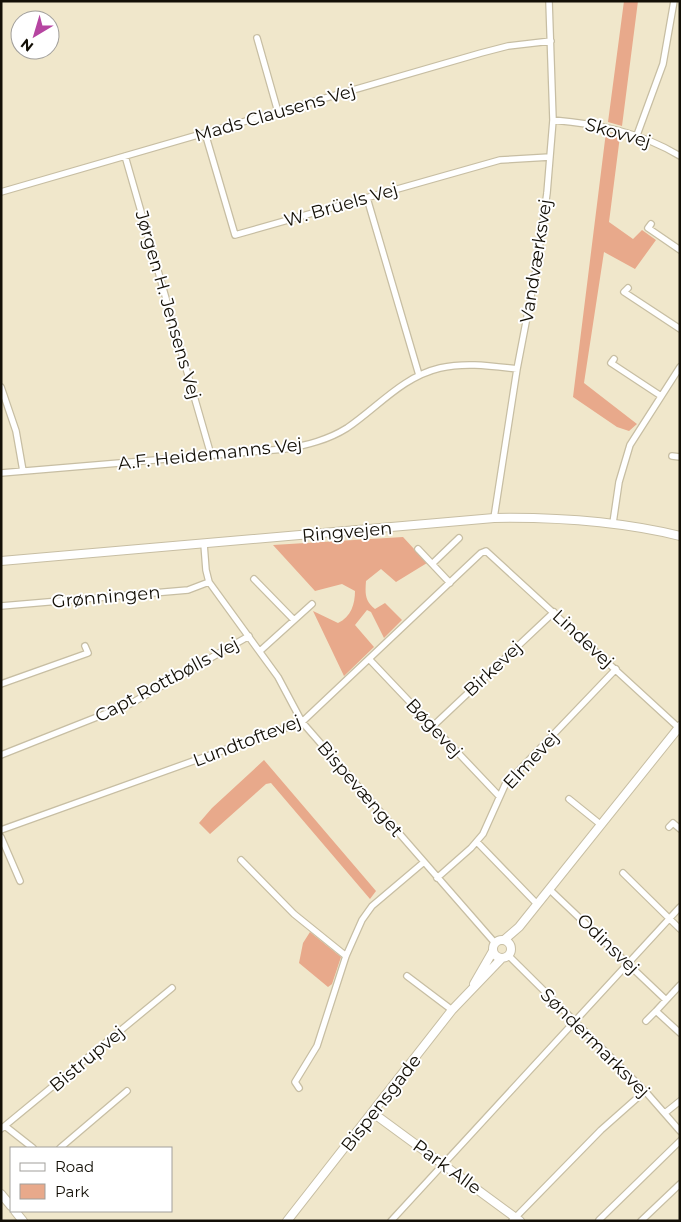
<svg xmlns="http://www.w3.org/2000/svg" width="681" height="1222" font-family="Montserrat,sans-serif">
	<rect width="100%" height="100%" fill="#f0e7cb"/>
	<path fill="#e8a98b" d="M624,1H638L622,126L608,122Z
		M606,132L620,136L609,222L633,239L642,230L656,240L635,269L604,252L584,383L637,424L629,431L617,427L573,397Z
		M403,537L427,563L396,582L381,569L366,581C365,594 365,601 375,609L385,603L402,620L384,638L371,612L367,610L355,625L374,647L344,676L313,611L338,623C351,617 355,604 355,591L342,584L315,591L273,545Z
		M264,760L376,891L370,899L271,783L266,784L210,834L199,823L212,808Z
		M310,932L341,957L332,984L328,987L299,963L303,943Z"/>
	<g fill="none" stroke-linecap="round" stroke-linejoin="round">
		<defs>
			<path id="street" d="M257,38L278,112
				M553,120C598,124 640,132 680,156
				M205,133L235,235L500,160L550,157
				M637,135L663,64L674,1
				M125,156L211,455
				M1,192L481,53L508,46L551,41
				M367,198L419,375
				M651,224L648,228L680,250
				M628,288L624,292L680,329
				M614,359L611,363L661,396
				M1,387L16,431L23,471
				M672,456L680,457
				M1,473L285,449C307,445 328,440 347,428C378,407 402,377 440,368C466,362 491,366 517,369
				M494,518L517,369L536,270L547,193L553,120L549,1
				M613,523L619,482L630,445L680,367
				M204,544L206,570L209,582L278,677L302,722L495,943
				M418,549L450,583
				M432,564L459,538
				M254,579L294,620
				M1,606L188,590L209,582
				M260,651L312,604
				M370,660L499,796
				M1,684L88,653L85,646
				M432,727L554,612
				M1,755L130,704L249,636
				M569,799L600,824
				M669,827L673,823L680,829
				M1,830L302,722L481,553L486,551L680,729
				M1,837L20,881
				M477,842L537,904
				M241,860L294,914L346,956
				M623,873L680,929
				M437,878L471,848L483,834L505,785L616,669
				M549,889L666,1000
				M509,956L645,1091L680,1131
				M407,976L452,1010
				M680,985L656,1011L680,1033
				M646,1021L656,1011
				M299,1088L295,1082L317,1046L346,956L362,920L372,906L424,862
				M665,1113L680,1101
				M5,1126L33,1148
				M1,1129L172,988
				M60,1148L127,1091
				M599,1220L680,1141
				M391,1221L680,907
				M512,1221L601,1130L645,1091
				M641,1221L680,1184"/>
			<path id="secondary" d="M1,561L494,518C557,517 618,521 680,536
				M493 949a9 9 0 1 1 18 0a9 9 0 1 1-18 0Z
				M504,940L519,927L680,726
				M474,984L493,951
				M373,1113L520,1221
				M1,1194L11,1206
				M15,1211L23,1221
				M287,1221L452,1010L501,959"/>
		</defs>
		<use href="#street" stroke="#c7bea3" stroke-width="8"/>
		<use href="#secondary" stroke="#c7bea3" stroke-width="10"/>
		<use href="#street" stroke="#fff" stroke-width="5.5"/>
		<use href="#secondary" stroke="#fff" stroke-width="8"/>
	</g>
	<g text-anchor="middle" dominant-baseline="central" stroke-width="4" stroke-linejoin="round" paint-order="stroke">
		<g font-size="18" fill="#130f06" stroke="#fff">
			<text transform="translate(275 113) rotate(-16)">Mads Clausens Vej</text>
			<text transform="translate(618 133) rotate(16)">Skovvej</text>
			<text transform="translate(341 205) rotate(-16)">W. Brüels Vej</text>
			<text transform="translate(536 261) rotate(-81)">Vandværksvej</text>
			<text transform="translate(168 305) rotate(74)">Jørgen H. Jensens Vej</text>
			<text transform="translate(210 454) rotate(-6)">A.F. Heidemanns Vej</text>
			<text transform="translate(347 532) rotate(-5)">Ringvejen</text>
			<text transform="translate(106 597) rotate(-5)">Grønningen</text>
			<text transform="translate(583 639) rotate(43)">Lindevej</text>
			<text transform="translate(493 669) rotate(-43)">Birkevej</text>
			<text transform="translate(167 680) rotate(-28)">Capt Rottbølls Vej</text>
			<text transform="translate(434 728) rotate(47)">Bøgevej</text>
			<text transform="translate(247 741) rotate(-21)">Lundtoftevej</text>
			<text transform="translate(531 760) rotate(-47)">Elmevej</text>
			<text transform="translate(360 789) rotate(49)">Bispevænget</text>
			<text transform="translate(608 944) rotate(44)">Odinsvej</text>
			<text transform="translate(595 1043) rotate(45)">Søndermarksvej</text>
			<text transform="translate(87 1059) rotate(-40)">Bistrupvej</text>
			<text transform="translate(381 1103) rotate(-52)">Bispensgade</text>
			<text transform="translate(447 1167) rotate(36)">Park Alle</text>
		</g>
	</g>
	<rect width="681" height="1222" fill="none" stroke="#130f06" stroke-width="5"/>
	<rect x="10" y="1147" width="162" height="65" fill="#ffffff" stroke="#a19f9b"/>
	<rect x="20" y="1163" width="25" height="8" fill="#ffffff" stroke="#a19f9b"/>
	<text x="55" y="1172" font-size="15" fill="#130f06">Road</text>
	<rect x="20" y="1184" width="25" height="15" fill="#e8a98b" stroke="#a19f9b"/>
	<text x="55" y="1197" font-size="15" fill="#130f06">Park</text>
	<g transform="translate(35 35) rotate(218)"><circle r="24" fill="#ffffff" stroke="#a19f9b"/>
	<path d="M0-4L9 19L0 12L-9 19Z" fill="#b645a1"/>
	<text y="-8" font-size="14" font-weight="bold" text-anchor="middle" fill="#130f06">N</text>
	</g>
</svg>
